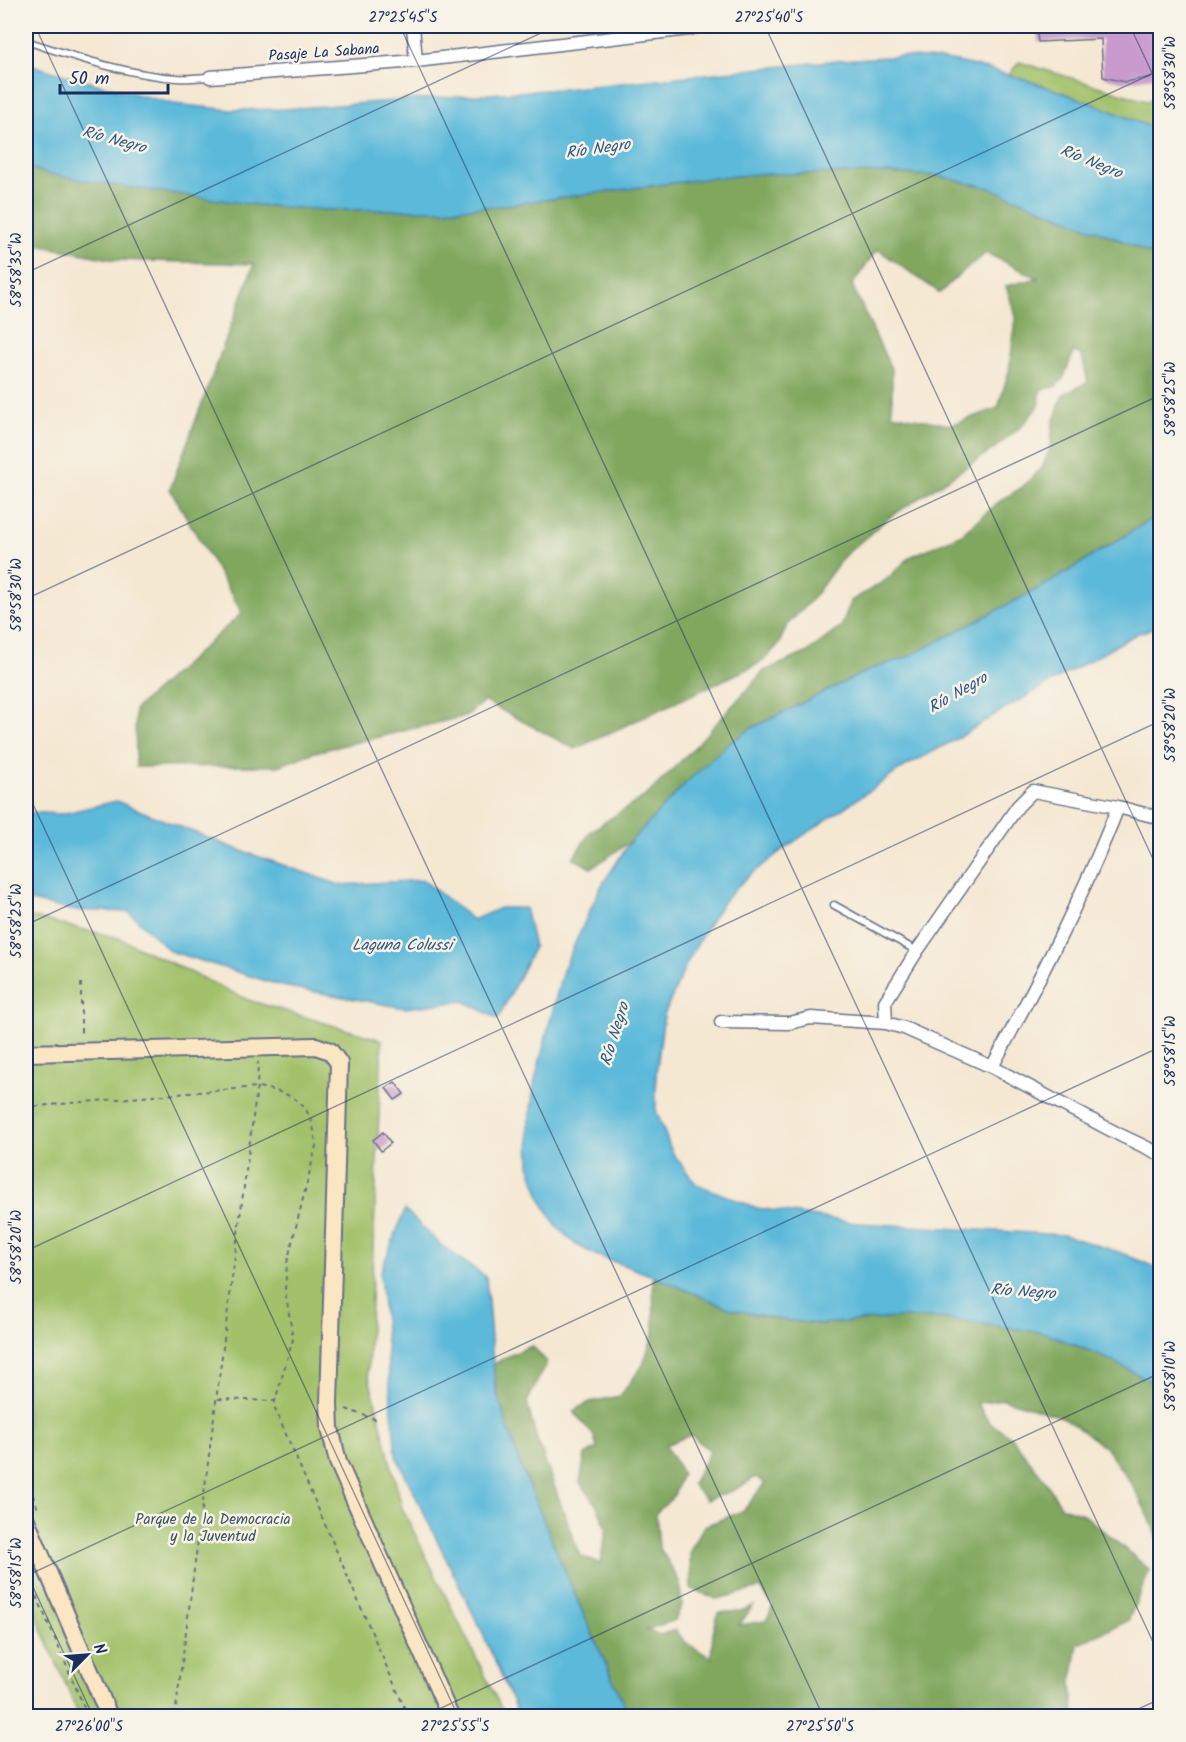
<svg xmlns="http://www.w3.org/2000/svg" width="1186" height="1742" font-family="Kalam,sans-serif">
	<rect width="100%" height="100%" fill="#f7f3e8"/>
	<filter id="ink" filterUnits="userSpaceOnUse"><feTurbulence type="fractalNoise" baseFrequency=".0167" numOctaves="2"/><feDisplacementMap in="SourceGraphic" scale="12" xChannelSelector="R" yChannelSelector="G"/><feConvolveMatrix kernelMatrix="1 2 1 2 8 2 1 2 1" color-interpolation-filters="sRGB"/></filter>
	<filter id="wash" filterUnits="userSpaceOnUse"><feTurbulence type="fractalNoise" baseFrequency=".008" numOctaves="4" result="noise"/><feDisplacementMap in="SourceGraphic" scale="24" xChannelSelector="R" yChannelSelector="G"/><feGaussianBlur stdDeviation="1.35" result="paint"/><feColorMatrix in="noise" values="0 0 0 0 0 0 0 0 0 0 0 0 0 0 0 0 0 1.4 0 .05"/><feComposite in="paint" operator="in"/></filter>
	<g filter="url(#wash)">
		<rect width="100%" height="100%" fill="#f5e8d3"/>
		<path fill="#a2c16a" stroke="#5e7864" stroke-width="1.5" d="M1019,62L1146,101L1160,98V131L1107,109L1009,75Z
			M26,916L119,938L248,1000L382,1040L368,1373L402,1508L505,1716H79L26,1591Z"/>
		<path fill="#81a75e" stroke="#4e6b5e" stroke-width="1.5" fill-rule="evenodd" d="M26,166L48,174L326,210H440L498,206L703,179L759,174L887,173L938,176L990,188L1130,244L1160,259V511L1155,517L1051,582L910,656L869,670L752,728L687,782L630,842L591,868L573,858L591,831L647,795L692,750L764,671L806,653L841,627L851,601L886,580L910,557L962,534L1000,501L1021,488L1042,468L1051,446L1053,423L1063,395L1088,382L1082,356L1074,351L1063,379L1055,387L1040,390V404L1021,427L995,448L887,519L843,557L813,598L787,625L779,644L767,657L756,665L575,749L484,701L466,716L315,752L278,766L136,767L135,709L242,613L170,489L254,264L115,260L26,243ZM877,249L940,293L953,280L986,253L1038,278L1006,286L1016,317L1009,371L998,408L951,425L892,414V371L852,285Z
			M653,1276L731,1309L782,1320L820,1324L896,1318H941L1046,1333L1108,1359L1160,1386V1554L1157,1536L1149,1517L1132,1485L1105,1447L1062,1417L1003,1399L977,1403L989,1422L1010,1436L1040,1474L1062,1507L1083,1514L1150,1570L1128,1621L1078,1644L1072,1681L1074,1716H629C599,1649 569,1582 541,1514C521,1467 497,1416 493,1365L506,1357L532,1346L547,1362L527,1402L535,1434L580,1556L600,1563L607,1528L596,1504L580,1482L585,1455L597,1448L594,1436L573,1411L590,1402L620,1396L643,1365L654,1332ZM691,1435L710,1451L692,1484L706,1500L734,1490L756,1477L765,1483L743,1511L704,1526L690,1551L691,1589L717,1599L760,1588L773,1606L766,1621L739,1625L753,1606L740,1611L718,1613L713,1633L711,1658L685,1642L675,1630L660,1635L646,1630L675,1620L682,1605L679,1580L659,1547L656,1513L674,1496L682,1473L665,1445Z"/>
		<path fill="#5cb9da" stroke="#3c749c" stroke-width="1.5" d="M902,56C919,58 936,58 952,61C1024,75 1093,103 1160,131V259L1130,244L990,188L938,176L887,173L759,174L703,179L498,206L440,210H326L256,205L105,184L48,174L26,166V63L74,78L174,104L232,110L284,109L573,88L841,60Z
			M1160,511V626L1136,634L999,712L960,737L906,766L785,848L745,879L723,902L706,928L686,965L664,1015L656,1075V1110L672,1152L696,1184L757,1208L857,1223L1064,1235L1119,1252L1160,1269V1386L1108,1359L1046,1333L941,1318H896L820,1324L782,1320L731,1309L653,1276L596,1255L576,1245L557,1227L541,1200L530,1167L529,1126L534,1084L563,970L600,888L630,842L687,782L728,744L752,728L869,670L910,656L1051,582L1155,517Z
			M116,801L231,847L340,885L423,880L473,920L500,908H525L534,947L498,1019L464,1001L405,1008L282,986L170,951L129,912L70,910L26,900V812L61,814Z
			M405,1210L441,1245L486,1277L495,1387L519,1462L578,1602L629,1716H519L481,1630L396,1456L380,1273Z"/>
		<g id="blocks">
			<path fill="#c89acd" d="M1036,26H1154L1159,76L1125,82L1103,77L1101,39L1038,42Z
				M395,1082L404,1094L395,1100L386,1088Z
				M383,1132L391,1143L381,1151L373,1140Z"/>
		</g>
	</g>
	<g filter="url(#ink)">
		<use href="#blocks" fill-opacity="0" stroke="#677087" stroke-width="1.5"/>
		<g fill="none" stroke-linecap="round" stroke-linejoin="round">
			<defs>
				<path id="lane" d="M26,41C73,56 127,75 177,78C187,79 199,77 210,77
					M834,905L917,951"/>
				<path id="street" d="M413,26L416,61
					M210,77L416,61L689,29L699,26
					M721,1022L789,1023L811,1018L886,1023L904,1028L992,1067L1120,1135L1160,1154
					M886,1023L885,1002L917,951L1018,806L1033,791L1118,807L1160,818
					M992,1067C1038,982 1083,897 1118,807"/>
				<path id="secondary" d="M26,1053L316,1046L330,1051L339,1063L329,1403L330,1428L338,1462L450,1716
					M26,1520L109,1716"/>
			</defs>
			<use href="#lane" stroke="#677087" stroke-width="9"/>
			<use href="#street" stroke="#677087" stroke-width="15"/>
			<use href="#secondary" stroke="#677087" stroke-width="20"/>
			<path stroke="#677087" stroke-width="2" stroke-dasharray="4.5 4.5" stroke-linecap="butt" d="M81,983V1037
				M26,1107L257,1087C296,1093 313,1104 316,1146L287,1263L285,1289L293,1339L275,1401V1409L408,1716
				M218,1399L275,1401
				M346,1409L380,1421
				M26,1478L38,1509
				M26,1571L88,1716
				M175,1716L257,1087L258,1062"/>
			<use href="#lane" stroke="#fff" stroke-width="6"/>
			<use href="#street" stroke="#fff" stroke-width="12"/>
			<use href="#secondary" stroke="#fbe6c4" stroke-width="16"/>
		</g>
	</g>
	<path fill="none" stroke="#1b2f5e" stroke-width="1.5" stroke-opacity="0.45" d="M35,26L823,1716M400,26L1160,1657M765,26L1160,874M1130,26L1160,90M26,273L556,26M26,599L1160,70M26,789L458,1716M26,925L1160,395M26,1251L1160,721M26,1572L93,1716M26,1576L1160,1047M424,1716L1160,1373M1123,1716L1160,1699"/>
	<g text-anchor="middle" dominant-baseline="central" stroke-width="5" stroke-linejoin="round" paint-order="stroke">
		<g font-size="15" fill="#1b2f5e" stroke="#f7f3e8">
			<text transform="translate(324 53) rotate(-4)">Pasaje La Sabana</text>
		</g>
		<g font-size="15" fill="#3d5461" stroke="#f7f3e8">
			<text x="213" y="1520">Parque de la Democracia<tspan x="213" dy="17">y la Juventud</tspan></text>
		</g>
		<g font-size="16" font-style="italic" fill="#2e5883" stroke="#f7f3e8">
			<text transform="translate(114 140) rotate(15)">Río Negro</text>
			<text transform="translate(598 149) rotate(-8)">Río Negro</text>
			<text transform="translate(1091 162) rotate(22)">Río Negro</text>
			<text transform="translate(958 693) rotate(-30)">Río Negro</text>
			<text x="402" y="945">Laguna Colussi</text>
			<text transform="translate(615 1034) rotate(-73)">Río Negro</text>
			<text transform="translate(1023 1292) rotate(4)">Río Negro</text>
		</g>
	</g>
	<rect width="1186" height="1742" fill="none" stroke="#f7f3e8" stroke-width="66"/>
	<g transform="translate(87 1655) rotate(65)" stroke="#f7f3e8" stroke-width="4.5" paint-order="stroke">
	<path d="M0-4.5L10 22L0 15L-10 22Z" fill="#1b2f5e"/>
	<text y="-9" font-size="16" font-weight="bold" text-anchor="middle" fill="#1b2f5e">N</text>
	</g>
	<path d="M60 84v9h108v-9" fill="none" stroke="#1b2f5e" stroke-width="3"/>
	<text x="69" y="84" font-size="18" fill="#1b2f5e" stroke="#f7f3e8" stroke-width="4.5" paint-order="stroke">50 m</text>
	<rect x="33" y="33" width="1120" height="1676" fill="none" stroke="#1b2f5e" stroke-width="2"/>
	<g font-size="15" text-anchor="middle" fill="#1b2f5e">
		<text x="403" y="22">27°25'45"S</text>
		<text x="769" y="22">27°25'40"S</text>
		<text transform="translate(1170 73) rotate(-90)" y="5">58°58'30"W</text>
		<text transform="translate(16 270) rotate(-90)" y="5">58°58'35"W</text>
		<text transform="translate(1170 399) rotate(-90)" y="5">58°58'25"W</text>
		<text transform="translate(16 595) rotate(-90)" y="5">58°58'30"W</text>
		<text transform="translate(1170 725) rotate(-90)" y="5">58°58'20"W</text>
		<text transform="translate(16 921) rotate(-90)" y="5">58°58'25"W</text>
		<text transform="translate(1170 1051) rotate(-90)" y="5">58°58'15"W</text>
		<text transform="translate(16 1247) rotate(-90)" y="5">58°58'20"W</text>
		<text transform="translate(1170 1376) rotate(-90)" y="5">58°58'10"W</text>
		<text transform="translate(16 1573) rotate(-90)" y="5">58°58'15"W</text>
		<text x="89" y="1731">27°26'00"S</text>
		<text x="455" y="1731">27°25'55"S</text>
		<text x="820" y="1731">27°25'50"S</text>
	</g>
</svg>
